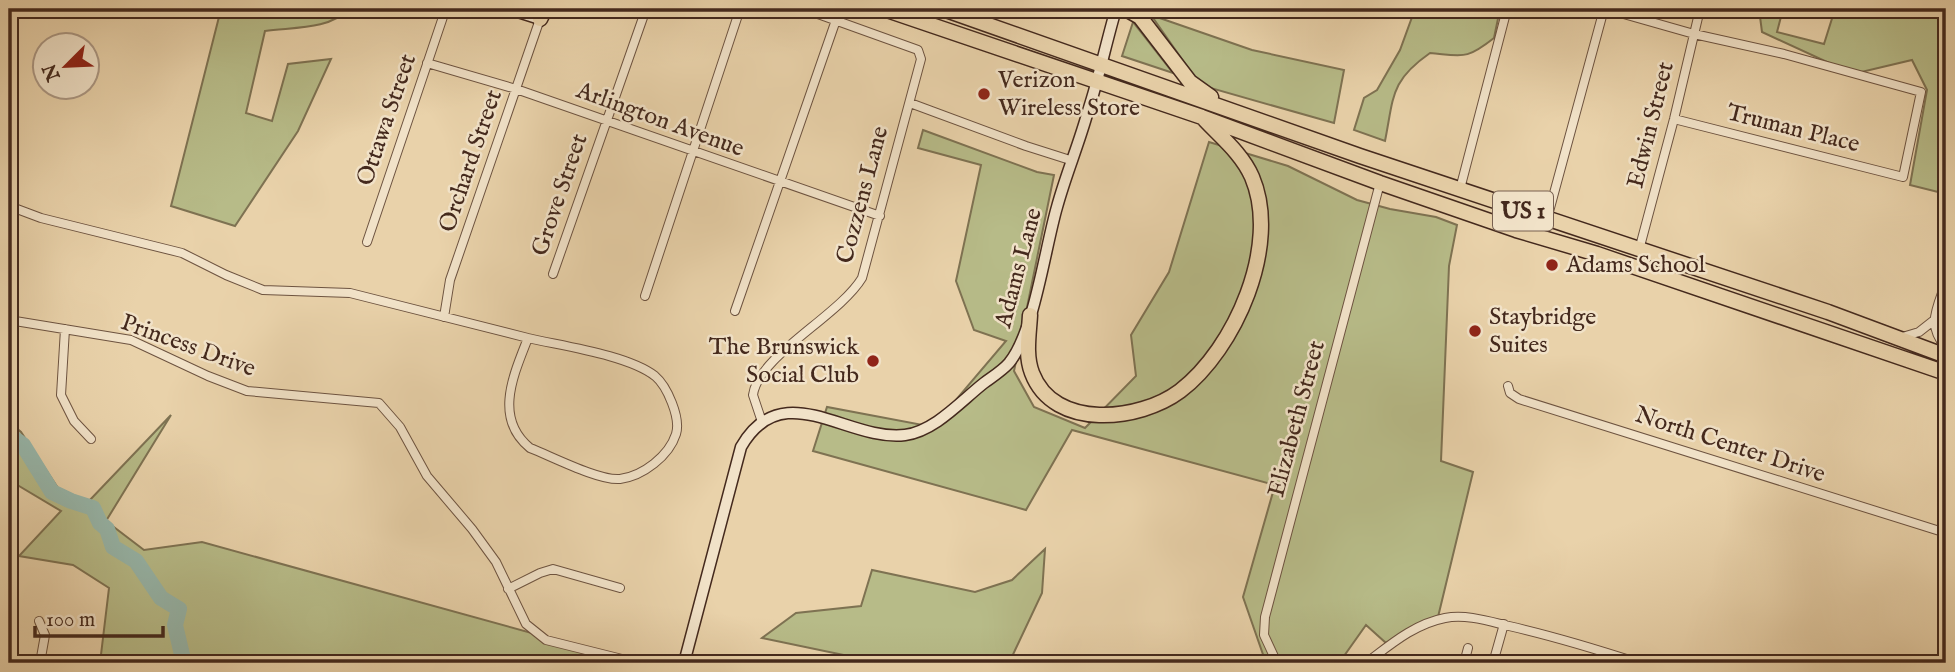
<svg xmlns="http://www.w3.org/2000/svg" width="1955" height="672" font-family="'IM FELL English',serif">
	<rect width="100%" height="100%" fill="#e9d2aa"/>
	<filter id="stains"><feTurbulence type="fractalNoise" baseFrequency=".00286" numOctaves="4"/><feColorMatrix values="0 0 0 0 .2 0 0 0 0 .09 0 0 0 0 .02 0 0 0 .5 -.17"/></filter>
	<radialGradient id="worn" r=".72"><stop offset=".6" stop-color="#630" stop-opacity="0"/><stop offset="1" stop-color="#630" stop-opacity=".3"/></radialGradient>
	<path fill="#b7bb88" stroke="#7e7252" stroke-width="2" d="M221,9H348C330,30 292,27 265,31L246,113L272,121L288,64L331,59L298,131L235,226L171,206Z
		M1415,9H1500L1494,38C1466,60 1464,56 1430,53C1390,81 1394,96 1385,141L1354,130L1364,98L1377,90L1400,50Z
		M1759,9H1783L1777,32L1824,44L1835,9H1946V194L1910,185L1927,90L1912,60L1853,74L1762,32Z
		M1151,15L1252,50L1344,70L1334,123L1200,85Z
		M1133,22L1173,73L1122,56Z
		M923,130L1037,172L1054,175L1014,371L1034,407L1085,428L1136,376L1131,335L1169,272L1209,142L1288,166L1357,200L1390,209L1436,217L1457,225L1449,266L1441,461L1473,472L1438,617L1386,643L1366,625L1339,663H1266L1243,597L1275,485L1072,430L1026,510L813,451L827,407L933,427L1006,341L974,330L956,281L981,165L918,148Z
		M171,415L106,521L144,550L202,542L640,663H100L109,588L73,565L19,556L61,511L9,480V422L21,432L58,488L88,502Z
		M1045,549L1042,593L1009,663H882L762,638L796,613L861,606L872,570L975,592L1012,580Z"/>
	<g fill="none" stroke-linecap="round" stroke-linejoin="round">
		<path stroke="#97b7ab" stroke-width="16" d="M9,435L23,445L52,492L71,501L93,508L100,523L107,529L113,547L136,561L161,598L179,609L175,625L183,659L180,663"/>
		<defs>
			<path id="street" d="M1606,9L1694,34L1784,54L1921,92L1903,177L1674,119
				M427,63L516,89L880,216
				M910,103L1026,146L1070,160
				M1460,189L1507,9
				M9,206L41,218L182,253L226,275L263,290L350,293L528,338
				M1547,219L1604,9
				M367,242L445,11
				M1639,250L1674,119L1700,9
				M553,274L646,9
				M1946,282C1937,309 1926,324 1946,348
				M645,296L740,9
				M735,311L836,20
				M444,317L450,280L540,19
				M9,320L131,340L208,376L247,391L379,403L400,427L427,476L472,529L496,562L526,624L546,640L638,663
				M65,329L61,395L74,421L91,439
				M528,338C562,346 628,355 655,376C667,386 681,418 676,434C669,456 643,476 620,479C599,481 551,456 530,448C493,418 514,374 528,338Z
				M1899,338L1919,332L1933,321
				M1508,386L1510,393L1519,399L1946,533
				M762,422L753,395C758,356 839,316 862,278L921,59L918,50L804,9
				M508,589L540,573L553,569L620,588
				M39,621L45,635L40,663
				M1277,663L1264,635L1265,617L1380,183
				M1366,663C1390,645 1414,624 1445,618C1466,614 1488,621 1509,626C1553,636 1596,649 1639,663
				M1464,663L1468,648
				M1493,663L1504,624"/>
			<path id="secondary" d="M508,9L540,19
				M684,663L741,447C783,374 847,442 905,435C935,431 961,401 984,383C992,377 1002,371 1009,363C1034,333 1045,248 1057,207C1066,174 1079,144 1088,111C1099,78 1106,43 1116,9"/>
			<path id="highway" d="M884,9L1202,117L1380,183L1516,230L1597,254L1946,373
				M943,9L1360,156L1828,312L1946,356
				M1126,9L1140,17L1190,82L1211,97
				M540,19L545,9
				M1030,315C1029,334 1025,355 1032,373C1054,431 1140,421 1180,391C1235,349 1281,245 1252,177C1242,154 1222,138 1205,120"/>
		</defs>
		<use href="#street" stroke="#6d5340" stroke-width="10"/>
		<use href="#secondary" stroke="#44291d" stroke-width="13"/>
		<use href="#highway" stroke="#44291d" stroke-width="17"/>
		<use href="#street" stroke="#f1e2c8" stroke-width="8"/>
		<use href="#secondary" stroke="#f1e2c8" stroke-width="10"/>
		<use href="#highway" stroke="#e9d2aa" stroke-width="14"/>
	</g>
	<g fill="#8f2418" stroke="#f1e2c8" stroke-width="2.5">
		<circle cx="984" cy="94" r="7"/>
		<circle cx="1552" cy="265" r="7"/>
		<circle cx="1475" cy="331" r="7"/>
		<circle cx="873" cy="361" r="7"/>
	</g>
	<g text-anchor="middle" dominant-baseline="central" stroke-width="5" stroke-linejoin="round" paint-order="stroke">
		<rect fill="#f1e2c8" stroke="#786050" stroke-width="2" x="1493" y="191.5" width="60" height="39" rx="5"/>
		<g font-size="23" font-weight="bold" fill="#44291d">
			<text x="1523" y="211">US 1</text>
		</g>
		<g font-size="24" fill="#44291d" stroke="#f1e2c8" text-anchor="start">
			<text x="998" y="80">Verizon<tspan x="998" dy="28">Wireless Store</tspan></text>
			<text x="1566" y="265">Adams School</text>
			<text x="1489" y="317">Staybridge<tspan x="1489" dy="28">Suites</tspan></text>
			<text x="859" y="347" text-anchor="end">The Brunswick<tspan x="859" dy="28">Social Club</tspan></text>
		</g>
		<g font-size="24" fill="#44291d" stroke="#f1e2c8">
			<text transform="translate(387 120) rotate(-71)">Ottawa Street</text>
			<text transform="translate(660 120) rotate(20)">Arlington Avenue</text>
			<text transform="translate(1651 125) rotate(-76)">Edwin Street</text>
			<text transform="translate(1793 129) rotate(14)">Truman Place</text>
			<text transform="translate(471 161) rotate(-71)">Orchard Street</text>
			<text transform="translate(560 195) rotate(-71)">Grove Street</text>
			<text transform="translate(863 195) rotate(-75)">Cozzens Lane</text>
			<text transform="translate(1019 268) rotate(-75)">Adams Lane</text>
			<text transform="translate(188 346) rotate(20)">Princess Drive</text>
			<text transform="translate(1297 419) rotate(-75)">Elizabeth Street</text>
			<text transform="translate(1730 445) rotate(18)">North Center Drive</text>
		</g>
	</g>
	<rect width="1955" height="672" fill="none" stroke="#e9d2aa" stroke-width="35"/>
	<rect x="10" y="10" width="1934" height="651" fill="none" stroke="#44291d" stroke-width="3.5"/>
	<rect x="18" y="18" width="1920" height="637" fill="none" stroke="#44291d" stroke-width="2"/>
	<g transform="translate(66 66) rotate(246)"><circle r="33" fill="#f1e2c8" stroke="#ac9884" stroke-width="2"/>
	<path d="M0-5L12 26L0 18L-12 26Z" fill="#8f2418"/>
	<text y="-10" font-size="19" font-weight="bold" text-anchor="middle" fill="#44291d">N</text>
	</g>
	<path d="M35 626v10h128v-10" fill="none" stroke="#44291d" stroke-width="3.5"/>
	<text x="46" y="626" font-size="21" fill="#44291d" stroke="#f1e2c8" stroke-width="5" paint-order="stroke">100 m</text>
	<rect width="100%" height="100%" filter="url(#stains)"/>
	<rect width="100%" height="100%" fill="url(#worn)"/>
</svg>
